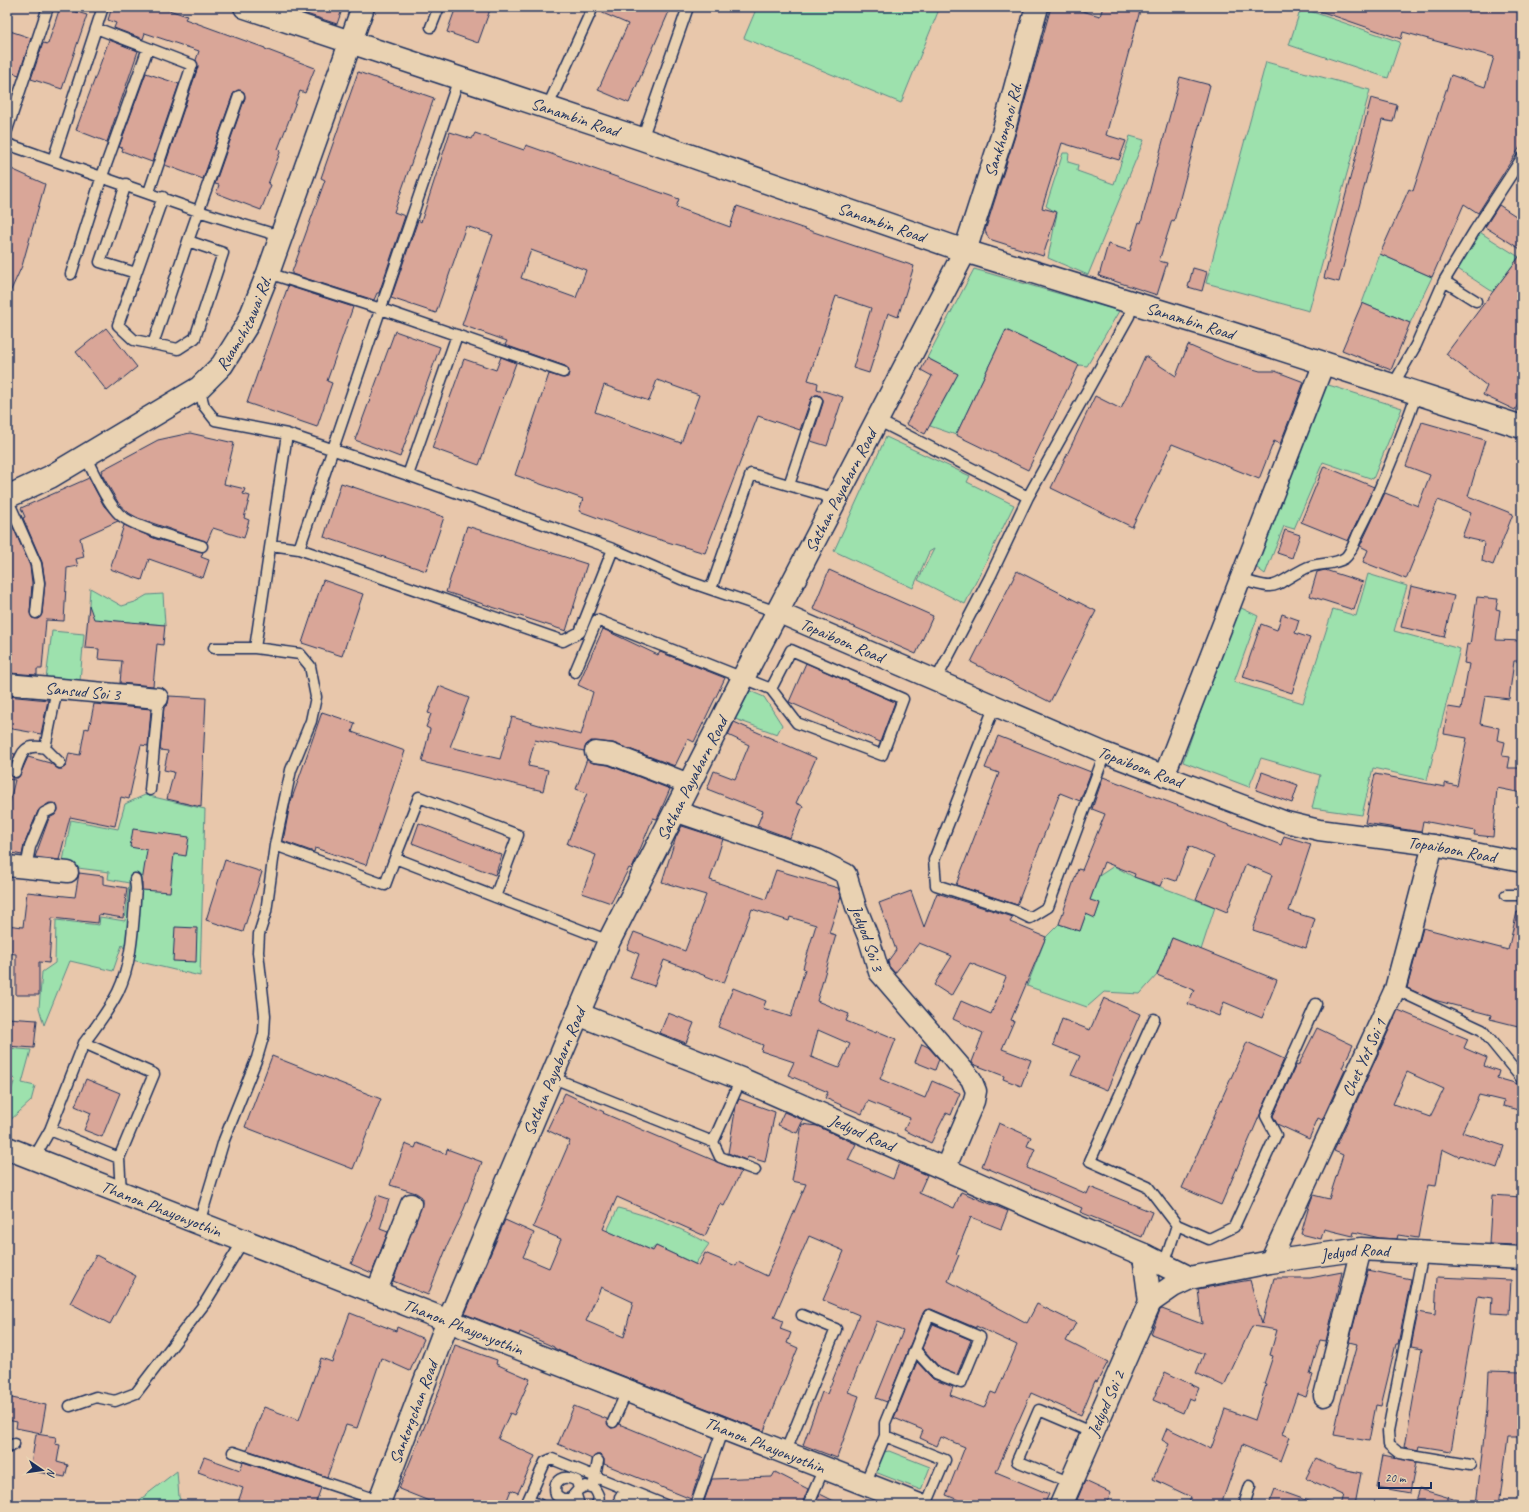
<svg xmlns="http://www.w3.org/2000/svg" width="1529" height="1512" font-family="Caveat,sans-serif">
	<rect width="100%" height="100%" fill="#e8c7ab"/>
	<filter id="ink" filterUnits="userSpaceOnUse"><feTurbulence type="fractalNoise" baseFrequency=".025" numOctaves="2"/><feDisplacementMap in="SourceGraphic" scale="8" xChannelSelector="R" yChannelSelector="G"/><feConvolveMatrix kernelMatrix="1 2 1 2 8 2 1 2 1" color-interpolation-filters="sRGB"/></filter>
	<g filter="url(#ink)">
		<path fill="#9de1ad" stroke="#5c8886" d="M757,7H940L901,103L744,38Z
			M1301,8L1400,42L1388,78L1289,45Z
			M1266,62L1370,90L1309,311L1206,283Z
			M1130,136L1144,140L1088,275L1048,258L1057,213L1046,206L1063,153H1069L1068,162L1078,165L1077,171L1114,184Z
			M1478,231L1519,257L1493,292L1458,269Z
			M1380,254L1432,277L1410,323L1362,303Z
			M974,269L1119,311L1087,366L1079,365L1006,330L956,435L930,426L958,374L927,358Z
			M1322,383L1402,408L1373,479L1323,462L1294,529L1284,526L1265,574L1252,564Z
			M886,437L970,476L967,482L1014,505L965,604L918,580L934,549L929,552L913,588L834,551Z
			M1368,574L1407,586L1394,631L1460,649L1427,780L1373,768L1362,815L1312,808L1320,775L1261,758L1249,787L1183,762L1237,606L1258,616L1234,682L1303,703L1333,609L1356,616Z
			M90,588L122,606L135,602L147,595L163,594L165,625L88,619Z
			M52,631L84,634L80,681L46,679Z
			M750,691L764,697L782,725L777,734L735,719Z
			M145,795L205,809L200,976L132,960L122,945L113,971L70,961L44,1025L39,1008L42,972L55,963L56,920L99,925L100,917L125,921L129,883L108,879L109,872L62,866L71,820L118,829L125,804Z
			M1114,866L1134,877L1215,907L1201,950L1172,938L1157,975L1140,994L1104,992L1087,1007L1027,986L1046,937L1059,924L1080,931L1086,914L1095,917L1100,904L1090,900L1099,876Z
			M7,1048L31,1050L22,1083L35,1086L31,1101L7,1123V1103L15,1079L7,1076Z
			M618,1208C652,1217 678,1226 709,1244L695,1264L656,1246L651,1250L607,1231Z
			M889,1451L930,1467L921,1490L875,1472L883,1452Z
			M177,1471L179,1497L183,1505H133Z"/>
		<path fill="#d9a698" stroke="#1b2f5e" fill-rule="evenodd" d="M60,7L87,15L62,89L31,79L43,43L48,44Z
			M112,7H160L187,16L185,19L265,48V49L315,68L305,93L300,91L278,149L281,150L268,184L271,185L261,210L216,193L219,185L215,184L245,98L244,92L238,90L233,94L203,179L165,165L198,67L196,60L199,51L145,33L143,39L114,28L116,23L108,20Z
			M285,7H343L337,24Z
			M456,7H491L478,43L447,32Z
			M599,7H671L629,103L598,90L628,24L598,11Z
			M1051,7H1068L1100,16L1103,7H1141L1106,135L1126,141L1119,160L1062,143L1042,208L1057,212L1043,256L989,239L985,231L1015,136Z
			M1314,7H1522V144L1478,213L1464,204L1432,277L1380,254L1409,189L1413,191L1451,75L1485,87L1494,57L1403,32L1401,39L1314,9Z
			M7,30L31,38L19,75L7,71Z
			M109,40L138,51L107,142L76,130Z
			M358,72L434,98L394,212L405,216L379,293H377L374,300L292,274V272L325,180L321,178Z
			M146,73L179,84L152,162L122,151L123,148L119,147Z
			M1180,77L1210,85L1174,221L1172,220L1159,261L1167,263L1157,295L1099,276L1108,244L1130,251L1139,222L1141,223Z
			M1371,98L1397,105L1393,122L1382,120L1339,282L1324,278Z
			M450,132L472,139L475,133L524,150L526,145L679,199L676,207L730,227L737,206L914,266L898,317L888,313L869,373L853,368L871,308L836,296L808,380L818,383L817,389L843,397L827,446L811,441L823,403V399L819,395H815L811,399L800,430L758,416L705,553L647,536L579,511L583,499L515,475L549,374L564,378L568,377L569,371L565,366L505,345L507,341L462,325L493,235L466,226L436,313L391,298L418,220L421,222ZM531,250L586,270L576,298L521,278ZM657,380L699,395L681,443L595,412L604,385L649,401Z
			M7,167L45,184L22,266L7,299Z
			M1499,205L1522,220V250L1485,227Z
			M1522,253V396L1515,410L1483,395L1487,386L1446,354Z
			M1193,268L1207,272L1202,291L1188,287Z
			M288,286L353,307L327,381L332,383L317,427L247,403Z
			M1362,303L1410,323L1391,370L1342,350Z
			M106,328L137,367L107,391L76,352Z
			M1006,330L1079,365L1028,470L956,435Z
			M395,331L440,347L400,457L355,440Z
			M1188,345L1225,361L1260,371H1275L1304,382L1280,444L1274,441L1259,479L1172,444L1132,527L1051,488L1095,396L1121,409L1145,356L1176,376Z
			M501,357L516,363L479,465L432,448L464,359L496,370Z
			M927,358L958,374L925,434L906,424L932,376L921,370Z
			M1422,422L1485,440L1468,496L1513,514L1493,565L1482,561L1484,542L1462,537L1471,513L1438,500L1406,579L1363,562L1368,550L1360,546L1385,493L1418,506L1430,475L1406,466Z
			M190,433L234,443L224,484L245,489L243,494L250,496L244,518L249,520L244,538L213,528L207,542L138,518L129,513L119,504L101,473L103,472L102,470L158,440Z
			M1324,466L1374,487L1348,541L1301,522Z
			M89,478L104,506L118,521L80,538L84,557L76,559L78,566L67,568L64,621L46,620L42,669H37V675L9,673L10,664L7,663V521L10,520L30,566L32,583L30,613L32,618L38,619L42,614L45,582L42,562L23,518L25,517L21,508Z
			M341,483L444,517L426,571L324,537Z
			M124,525L156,539L203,552L201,557L209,560L203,578L149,559L142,580L110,569Z
			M467,526L587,564L566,631L446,592Z
			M1285,530L1300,535L1292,558L1277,553Z
			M829,570L933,616L916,654L813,609Z
			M1325,570L1363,582L1354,610L1310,596L1317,572Z
			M1017,571L1096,611L1050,702L971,662Z
			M323,580L363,594L342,656L302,643Z
			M1411,586L1454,596L1444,637L1401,627Z
			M1477,597L1498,599L1496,609L1500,610L1496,640L1522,641V661H1514L1509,699L1485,696L1480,724L1499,728L1497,740L1505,742L1502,756L1510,757L1508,768H1522V793L1497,788L1493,837L1474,835L1475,831L1423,821L1421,832L1365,823L1375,774L1445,787V783L1457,786L1467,738L1444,734L1448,707L1461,709L1469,664L1464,663L1467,644L1470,645Z
			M89,605L94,619L165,625L163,645L157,644L153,686L120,683L122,661L98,659L99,649L85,648Z
			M1282,614L1299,620L1295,633L1310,638L1292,693L1243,677L1261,624L1277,630Z
			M603,629L658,655L660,652L725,678L694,742L688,739L675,766L613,743L591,741L586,745L584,751L535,740L528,766L548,770L543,791L422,762L430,729L426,727L431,714L428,713L439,686L469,698L450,747L500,759L512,717L539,725L581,735L593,692L578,685Z
			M806,663L895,702L880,742L789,702Z
			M7,696L48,700L41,734L7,728Z
			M169,696L206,698L201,807L167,799L174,772L164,770L168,751L160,750L164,707L168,704Z
			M94,704L151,709L148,746L141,745L129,799L121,797L115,826L70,817L59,860L35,857L49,818L55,815L58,810L56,804L49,803L38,811L24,845L22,855L7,852V813L15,780L7,779V752L15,754L9,773L13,778L19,777L28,757L50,763L58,769H62L66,766L69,753L80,755L85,728L89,729Z
			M322,712L355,723L352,732L405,751L366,865L315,848L314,852L283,841L290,804Z
			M734,722L816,758L796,803L803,806L790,838L757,826L763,811L707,789L714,771L735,779L749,745L728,735Z
			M998,736L1091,772L1080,801L1060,793L1017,905L956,885L999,773L985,768Z
			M587,759L593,763L608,765L670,789L657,819L653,818L632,869L629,868L611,903L582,893L596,855L567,844L587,793L576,789Z
			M1262,772L1298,785L1292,803L1256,790Z
			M1103,777L1281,845L1284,836L1311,844L1289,911L1315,919L1306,948L1253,930L1272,875L1246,864L1227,912L1196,899L1214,857L1189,846L1176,881L1164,877L1160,886L1134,877L1135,874L1104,862L1090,900L1100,903L1095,918L1086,914L1080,931L1059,924L1078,869L1082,870L1105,814L1092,809Z
			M419,823L502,855L495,875L412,843Z
			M682,826L723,839L710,880L766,899L776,870L838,888L841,896L829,933L836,935L817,1001L849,1014L846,1021L876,1033L877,1031L896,1039L880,1079L925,1098L932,1081L960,1093L951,1115L946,1113L931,1143L904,1130L910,1118L868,1101L862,1114L825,1098L828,1092L788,1075L794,1062L761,1051L763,1045L718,1027L733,988L766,1001L763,1008L791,1017L805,969L803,968L816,925L790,917L789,921L752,909L724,983L664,960L654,986L630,978L639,954L627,949L634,932L685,951L706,895L662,882L676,837ZM818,1030L850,1044L839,1068L811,1057Z
			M133,829L189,837L186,856L174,854L170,892L142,890V882L147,850L130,847Z
			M225,860L262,872L243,932L206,920Z
			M79,873L103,876V884L127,888L123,918L99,914L98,923L52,918L49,963L39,962V995H16V954L7,953V925L23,927L27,892L75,897Z
			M911,891L924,927L937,893L1013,917L1010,922L1046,937L1011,1020L1014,1021L1002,1049L1031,1060L1021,1086L1003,1079L1004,1076L973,1064L972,1062L983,1033L953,1019L961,1001L991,1014L1006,977L970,963L951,996L934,985L952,956L919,943L895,973L889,966L888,961L896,950L879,903Z
			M1517,912L1522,913V1027L1490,1019L1491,1015L1434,1000L1407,988L1423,928L1508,950Z
			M175,927L197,928L196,962L173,961Z
			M1172,938L1277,980L1262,1018L1224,1002L1219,1016L1188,1004L1194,990L1157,975Z
			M1104,998L1140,1014L1107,1090L1071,1075L1080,1056L1053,1045L1062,1019L1090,1030Z
			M1398,1010L1468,1039L1464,1048L1487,1058L1484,1066L1499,1071L1497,1078L1522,1085V1111L1503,1106L1504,1101L1479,1095L1462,1132L1504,1146L1497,1168L1460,1155L1459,1157L1442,1149L1436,1186L1428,1185L1418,1238L1398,1235L1397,1239L1380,1238L1354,1232L1353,1236L1324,1229L1321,1239L1301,1234L1309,1206L1313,1195L1329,1199L1343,1155L1334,1151ZM1407,1072L1444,1089L1430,1117L1393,1104Z
			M668,1013L694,1023L686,1043L660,1033Z
			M7,1018L37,1020L34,1048L7,1046Z
			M1317,1028L1353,1045L1342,1068L1345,1070L1322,1120L1318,1118L1309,1139L1277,1124L1273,1116L1296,1065L1298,1066Z
			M1247,1042L1284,1059L1221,1205L1182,1188Z
			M922,1044L928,1047L939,1059L935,1070L915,1062Z
			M272,1056L381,1099L353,1169L245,1127Z
			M86,1079L120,1093L102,1137L84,1130L91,1113L75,1106Z
			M565,1093L604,1112L603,1113L741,1172L724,1206L720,1204L705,1236L617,1197L603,1229L653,1251L656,1246L699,1266L705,1253L736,1266L738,1262L767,1276L806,1184L792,1181L802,1124L817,1126L856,1144L848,1160L893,1179L899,1163L927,1175L919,1193L954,1208L961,1192L1008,1211L1001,1229L971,1217L956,1254L959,1255L948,1281L1027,1323L1037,1304L1076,1323L1066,1341L1108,1362L1097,1382L1095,1381L1081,1415L1031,1393L996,1472L1049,1494L1044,1505H971L946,1495L965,1447L941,1437L937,1446L920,1438L923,1430L894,1418L917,1362L933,1379L953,1387L950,1395L984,1408L991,1392L996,1394L1017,1345L976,1326V1328L931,1309L925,1310L923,1313L887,1402L876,1398L903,1331L877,1321L848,1392L859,1396L837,1458L803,1445L822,1392L827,1394L859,1315L823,1300L844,1251L809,1236L774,1317L783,1321L780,1329L791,1333L787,1343L798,1348L764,1431L562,1352L554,1348V1347L520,1332L519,1335L465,1314L505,1220L534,1233L523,1257L549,1268L561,1239L533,1227L570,1141L547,1130ZM601,1287L633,1302L624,1337L586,1321Z
			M739,1099L775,1112L765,1162L748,1157L746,1160L728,1153L736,1106Z
			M784,1112L803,1120L797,1133L778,1125Z
			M999,1123L1031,1137L1027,1146L1035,1149L1027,1168L1087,1194L1090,1187L1152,1212L1142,1237L1080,1212L1082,1208L982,1166Z
			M417,1143L446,1154L447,1149L482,1162L461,1217L448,1244L428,1295L393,1281L422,1203V1197L416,1193L390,1185L405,1144L415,1148Z
			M377,1195L389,1199L380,1229L388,1232L372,1273L351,1264L372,1214H371Z
			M1492,1195L1521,1197L1518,1245L1489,1244Z
			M96,1255L136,1276L110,1324L70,1303Z
			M1368,1270L1411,1279L1398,1344H1396L1381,1406L1376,1405L1369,1441L1334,1435L1340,1405L1357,1344L1349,1342Z
			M1342,1272L1326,1341L1320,1340L1310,1374L1313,1375L1306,1397L1297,1394L1283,1434L1290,1437L1281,1461L1242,1445L1221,1505H1188L1191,1497L1153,1479L1169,1444L1162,1440L1167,1428L1211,1449L1225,1409L1255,1420L1266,1385L1264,1384L1273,1356L1270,1355L1277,1330L1252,1326L1224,1386L1196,1373L1204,1354L1151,1334L1160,1310L1162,1309L1202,1324L1198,1289L1250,1280L1262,1324L1274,1278H1310Z
			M1437,1277L1511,1280L1509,1314L1491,1313L1492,1298L1478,1296L1451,1451L1419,1446L1418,1450L1405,1447L1422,1349L1411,1347L1418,1312L1435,1315Z
			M350,1313L396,1331L397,1327L424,1339L410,1371L381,1358L357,1428L346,1425L327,1477L247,1450L264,1407L299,1420L321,1358L332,1362Z
			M933,1324L971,1340L957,1375L940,1368L922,1348Z
			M455,1345L497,1360L496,1364L530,1379L514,1415L510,1413L498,1439L535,1456L518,1493L511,1490L505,1505H439L399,1489L445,1376Z
			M1489,1371L1520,1372L1518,1414H1522V1438H1508L1499,1505H1476L1487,1411Z
			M1165,1372L1199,1388L1194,1400L1189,1398L1183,1413L1153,1400Z
			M7,1397L46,1405L41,1433L16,1428L17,1422L7,1420Z
			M574,1406L607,1419L608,1425L611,1428L616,1427L619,1424L704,1459L691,1499L604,1464V1459L600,1455H596L592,1459L558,1444Z
			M36,1434L56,1437L55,1444L60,1445L57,1462L68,1465L65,1477L32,1471L33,1465H31Z
			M1383,1455L1416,1462L1410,1493L1377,1487Z
			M204,1457L240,1470L243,1462L321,1488L315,1505H237L243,1488L198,1472Z
			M1316,1458L1336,1468L1361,1473L1355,1505H1340L1343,1495L1306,1478Z
			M775,1472L808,1489L802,1505L703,1504L712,1479L772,1477Z
			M1085,1481L1111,1493L1106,1505H1088L1077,1500Z
			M1275,1489L1314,1503V1505H1269Z
			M1420,1489L1460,1501L1459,1505H1415Z
			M820,1494L842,1505H815Z"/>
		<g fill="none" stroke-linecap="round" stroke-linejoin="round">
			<defs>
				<path id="lane" d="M431,27L439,7
					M96,28L192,65L149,192
					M547,108L593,7
					M7,130L48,7
					M642,139L688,7
					M7,144L198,211L280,236
					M53,160L103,7
					M126,184L100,262L136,273L118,325L134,340L178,349L195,338L223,253L188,241L239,96
					M136,273L163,197
					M268,273L381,309L563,372
					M71,274L102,176L148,48
					M1444,281L1476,301
					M153,344L188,241
					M1393,385L1416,345L1444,281L1475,230L1522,158
					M199,388L204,406L215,420L287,434L408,475L613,549L681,579L777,612
					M877,420L1028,497L1129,316L1133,303
					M85,456C94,473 106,501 119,514C132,527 183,540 202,546
					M408,475L457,335
					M789,485L817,401
					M7,498L36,564L39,583L36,613
					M271,545L299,549L563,641L580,632L613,549
					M299,549L459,78
					M1240,579C1280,592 1271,586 1304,569C1316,562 1333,566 1345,558C1351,553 1355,541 1358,534C1382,488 1400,441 1417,393
					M711,589L751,474L836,499
					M255,648L287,434
					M575,672L597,620L771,689L797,723L882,755L903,699L791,650L771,689
					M936,680L990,577L1028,497
					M995,705L934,860L936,885L1016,911L1030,918L1048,907L1105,753
					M45,748L60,763
					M15,772C22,753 23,743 45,748L57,689
					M150,790L159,695
					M275,845L385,885L395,858L609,941
					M395,858L419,797L518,835L495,897
					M26,868L30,847L44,813L52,809
					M1506,895H1522
					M1395,989L1482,1030L1522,1079
					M1154,1019L1090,1161L1148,1187L1177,1225L1209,1239L1234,1227L1276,1135L1266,1116L1316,1004
					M84,1043C96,1027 109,1010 118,992C133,961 133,922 136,888L135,879
					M551,1077L713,1142L720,1157L755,1170
					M50,1130L119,1158
					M713,1142L741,1079
					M34,1158L50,1130L84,1043L154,1074L119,1158L121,1193
					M199,1223L224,1140L257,1058L264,1034L265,1015L258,952L259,934L266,912L275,845L291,770L311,721L316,697L310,666L300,654L255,648H214
					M1423,1252L1388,1431L1389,1445L1399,1453L1470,1465
					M1164,1265L1177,1225
					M70,1406L96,1397L115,1401L136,1393L205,1303L243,1241
					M613,1422L627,1391
					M885,1436V1423L929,1315L980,1337L961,1383L936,1373L915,1350
					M7,1448L14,1444
					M233,1452L380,1501
					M785,1453L836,1329L802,1315
					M594,1482L598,1461
					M1071,1483L1017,1461L1039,1410L1093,1433
					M865,1484L885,1436L945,1460L926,1505
					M579,1489L577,1481C564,1474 552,1479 556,1495L562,1499H570L579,1489L586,1486L594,1488C598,1494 601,1499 596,1505
					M576,1495L579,1505
					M620,1497L639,1505
					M528,1500L540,1505
					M526,1505L545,1462L552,1459L665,1505
					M696,1505L723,1428
					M808,1505L824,1468
					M1244,1505L1250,1486"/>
				<g id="street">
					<path id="s1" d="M777,612L1105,753L1286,822L1319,830L1433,845L1522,862"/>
					<path id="s2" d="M7,684L158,698"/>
					<path d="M595,752L611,754L689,784"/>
					<path d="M1164,776L1324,363"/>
					<path id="s3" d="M675,811L818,860L846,874L856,907L869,939L879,972L971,1079L976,1091L974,1101L945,1169"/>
					<path d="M7,866L68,872"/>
					<path id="s4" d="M1270,1262L1395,989L1433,845"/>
					<path d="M376,1293L411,1204"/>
					<path d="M1324,1396L1361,1249"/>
				</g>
				<g id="secondary">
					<path id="s5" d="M245,7L642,139L965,251L1215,328L1522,427"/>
					<path id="s6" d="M7,497L50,477L199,388L222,365L247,325L268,273L363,7"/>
					<path id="s7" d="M578,1014L741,1079L1033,1208L1144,1255L1190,1278"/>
					<path id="s8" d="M7,1148L919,1505"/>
					<path d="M1144,1255L1150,1302"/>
					<path id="s9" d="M1150,1302L1173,1286L1190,1278L1270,1262L1361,1249L1522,1258"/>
					<path id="s10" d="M378,1505L443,1334L609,941L743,678L965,251L1003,133L1037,7"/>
					<path id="s11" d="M1061,1505L1150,1302"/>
				</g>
			</defs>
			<use href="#lane" stroke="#1b2f5e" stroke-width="13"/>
			<use href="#street" stroke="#1b2f5e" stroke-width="23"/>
			<use href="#secondary" stroke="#1b2f5e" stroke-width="25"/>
			<use href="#lane" stroke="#e9d2b2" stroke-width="10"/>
			<use href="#street" stroke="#e9d2b2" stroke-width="20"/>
			<use href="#secondary" stroke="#e9d2b2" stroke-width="22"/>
		</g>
	</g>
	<g text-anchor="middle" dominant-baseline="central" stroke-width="3.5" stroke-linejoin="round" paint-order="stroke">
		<g font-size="17" fill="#1b2f5e" stroke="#e9d2b2">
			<text stroke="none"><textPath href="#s5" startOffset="348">Sanambin Road</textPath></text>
			<text stroke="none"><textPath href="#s10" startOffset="1513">Sankhongnoi Rd.</textPath></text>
			<text stroke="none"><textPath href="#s5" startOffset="672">Sanambin Road</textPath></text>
			<text stroke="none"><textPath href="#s6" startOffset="301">Ruamchitawai Rd.</textPath></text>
			<text stroke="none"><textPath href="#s5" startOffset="996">Sanambin Road</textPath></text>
			<text stroke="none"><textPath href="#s10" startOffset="1116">Sathan Payabarn Road</textPath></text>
			<text stroke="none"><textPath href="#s1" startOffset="71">Topaiboon Road</textPath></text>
			<text stroke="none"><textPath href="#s2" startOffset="76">Sansud Soi 3</textPath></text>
			<text stroke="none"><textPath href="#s1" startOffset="395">Topaiboon Road</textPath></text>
			<text stroke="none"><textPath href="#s10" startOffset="792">Sathan Payabarn Road</textPath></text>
			<text stroke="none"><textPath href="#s1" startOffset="719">Topaiboon Road</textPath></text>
			<text stroke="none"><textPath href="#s3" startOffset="250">Jedyod Soi 3</textPath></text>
			<text stroke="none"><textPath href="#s4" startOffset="225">Chet Yot Soi 1</textPath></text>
			<text stroke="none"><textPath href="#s10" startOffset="468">Sathan Payabarn Road</textPath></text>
			<text stroke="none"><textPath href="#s7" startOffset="308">Jedyod Road</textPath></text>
			<text stroke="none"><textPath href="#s8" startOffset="166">Thanon Phayonyothin</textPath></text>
			<text stroke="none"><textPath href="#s9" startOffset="214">Jedyod Road</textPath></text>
			<text stroke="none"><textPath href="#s8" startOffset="490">Thanon Phayonyothin</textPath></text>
			<text stroke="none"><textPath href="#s11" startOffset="111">Jedyod Soi 2</textPath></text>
			<text stroke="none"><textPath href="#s10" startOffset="99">Sankorgchan Road</textPath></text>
			<text stroke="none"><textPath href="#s8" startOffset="814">Thanon Phayonyothin</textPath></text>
		</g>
	</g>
	<rect width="1529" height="1512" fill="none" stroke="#e9d2b2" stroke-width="24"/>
	<rect x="12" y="12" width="1505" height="1488" fill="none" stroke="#1b2f5e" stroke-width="1.5" filter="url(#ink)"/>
	<g transform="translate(42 1470) rotate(103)" stroke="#e9d2b2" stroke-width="3" paint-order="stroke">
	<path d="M0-3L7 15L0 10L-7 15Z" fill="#1b2f5e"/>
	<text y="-6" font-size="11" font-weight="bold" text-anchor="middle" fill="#1b2f5e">N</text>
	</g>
	<path d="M1379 1482v6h52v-6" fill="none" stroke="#1b2f5e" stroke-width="2"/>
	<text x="1385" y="1482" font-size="12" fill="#1b2f5e" stroke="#e9d2b2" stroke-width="3" paint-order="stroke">20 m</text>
</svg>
